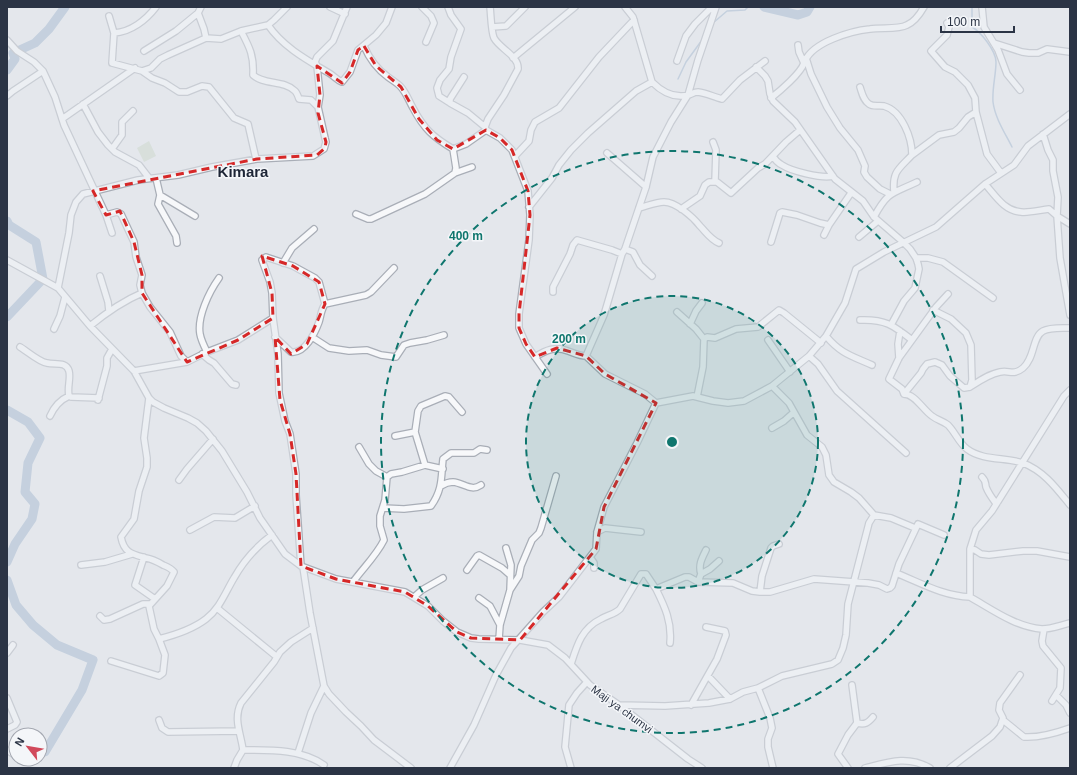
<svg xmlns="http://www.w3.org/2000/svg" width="1077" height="775" font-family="Arial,sans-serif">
	<rect width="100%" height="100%" fill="#e4e7ec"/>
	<path fill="#c9d6c5" d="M149,141L156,156L144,162L137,148Z"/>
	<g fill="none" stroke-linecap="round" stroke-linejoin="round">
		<path stroke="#9fb4cc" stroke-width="1.5" d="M972,7V27C981,32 996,51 996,62C996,75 992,88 993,102C995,118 1005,133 1012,147
			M713,23L727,11L745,10L748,7
			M678,79L686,62L702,40"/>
		<path stroke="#9fb4cc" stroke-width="9" d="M764,7L798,15L807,12L810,7
			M7,70L15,59L13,53L35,43L49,29L65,7
			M7,221L9,225L36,242L43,279L7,317
			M7,410L28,422L40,438L28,463L25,492L35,504L32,519L15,544L7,562
			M7,580L16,605L33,625L57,645L93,660L82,690L45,752"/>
		<defs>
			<path id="minor" d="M201,7L198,13L204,29L206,38
				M330,7L345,14
				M422,7L431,16L434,23L426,42
				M448,7L451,15L461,29L451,57L449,69L440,80L437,88L439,96L450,103
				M490,7C491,15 491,31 494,38C500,49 519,56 518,69L504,95L488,119L485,127L486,130L500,138L512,150L528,191L530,215L529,240L519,314V328L526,344L547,374
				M625,7L633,17L652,82C662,92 674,99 689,95C692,94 694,92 698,92C706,93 714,97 722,99L740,80L765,61
				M982,7L984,27L998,50L1007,74L1020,90
				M109,16L114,33L112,63L142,71L152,78L165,83L179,92H187L202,86L209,87L234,118L248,124L256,159
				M947,23L949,27L947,35L931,51L945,67L955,72L968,85L975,98L976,112L987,154L1001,173
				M268,25C283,47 307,60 329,73C334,76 337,80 342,82L350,72L358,50L376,35L386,23L392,7
				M492,27L506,26L525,7
				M241,31C250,48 254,56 253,75C264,85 284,80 295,91C297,93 298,96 299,99L311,100L318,107
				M114,33C131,32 146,20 156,7
				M7,40L17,51L34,62L43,71L55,97L64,125L106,215L112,233
				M994,43L1022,52L1029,53H1038L1047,49L1070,52
				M364,46C369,58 377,69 388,77C392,80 397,83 400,86C406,92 409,101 413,108C424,129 433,137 453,149L466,144L486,130
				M144,51L176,31L198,13
				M513,58L575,7
				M806,58L811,74L827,107L840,128L858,150L865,166L864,172L867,177L880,189L890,194
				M677,61L686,36L695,24L712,7
				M805,61C813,42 851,31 870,29C881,27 898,30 907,25C914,22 920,14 924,7
				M756,67L765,76L768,81L770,94L773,101L795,122L835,179L863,201L874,217L903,242L910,249L916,258L918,264L919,269L915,288L904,301L891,325
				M142,71L151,68L160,59L168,55L206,38L221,39L241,31L268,25L274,20L287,7
				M464,77L450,99V103L468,113L485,127
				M860,87C862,93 863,100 869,104C873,107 879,105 884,106C902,111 912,138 912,155C899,169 892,171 894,192
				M7,96L13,91L43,71
				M771,98C780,91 801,73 804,63L799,52L798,45
				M83,104L98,132L108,145L115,152L139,165L149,178
				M62,119L135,68
				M1043,134L1048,150L1053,160V171L1058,197L1057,216L1070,224
				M713,142L716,150L715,181
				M112,149L122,135V122L133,111
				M607,153L646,187
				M912,155L939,135L954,132L959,128L968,117L976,112
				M515,156L529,141L531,130L535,122L559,108L599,57L634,20
				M773,156C775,160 778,163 782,165C791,171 822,179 833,176
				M455,173L472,167
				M156,178L160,195L158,204L176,236L177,243
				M985,184C995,195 1004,211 1021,212C1029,213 1040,210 1049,209L1057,216L1060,258L1070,315
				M160,195L195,216
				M529,207L552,178L559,165L571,150L588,133L636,91L652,82
				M639,208C647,206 656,202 664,202C676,202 693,217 700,226C706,232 710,239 719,243
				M681,209L700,196L705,185L709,182H717L731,193L758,168L765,164L786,142L800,130
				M356,214L368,219H371L425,194L455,173L456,168L453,149
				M106,215L117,212L121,214L134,242L136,257L142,275L140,285L142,293L150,307L170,332L181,356L187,362
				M874,217C888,191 892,194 917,182
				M824,235L829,225L851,193
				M859,237L878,221
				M771,242L780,213L782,212L797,215L820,223L829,225
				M625,249L633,252L640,265L652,276
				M916,258H928L943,262L993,298
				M7,260L58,288L90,326L134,371L149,398L153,402L164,408L188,418L197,423L206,431L222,451L247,492L260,518L285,554L301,566L336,579L405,592L428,606L443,621L457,632L471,638L479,639L520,640L548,645L565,658L590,685L619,705L688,759L702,768
				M283,263L292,248L314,229
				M100,276L108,302L109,311
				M58,288L69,233L71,215L76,202L83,194L138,180L178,175L212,167L257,159L313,156L324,149L326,142L325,138L318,107L320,95L317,66L315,62L317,57L333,41L347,7
				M553,292V287L570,254L573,245L577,240L612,250L622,254
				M948,294L936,307L899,358L889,379L902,389L904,394C915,394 923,410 932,416C937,420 943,421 948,425C955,432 959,443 967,449C983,461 1005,457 1023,463C1044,471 1057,489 1070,505
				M677,312L696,329L704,339L707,337L715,338L736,329L758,327L779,310L784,313L821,343
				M860,320C885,319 893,325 912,340
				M690,324L696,311L702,303
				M90,326C106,313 123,301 142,293
				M54,329L60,316L65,297
				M826,336C841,354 852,356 872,365
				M275,337L291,352C305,354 315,333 319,322C321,315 321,310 325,304L366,295L371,292L394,268
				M312,337L329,348L349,351L367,350L381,355L396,357L404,345L410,343L427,340L444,335
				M768,340L790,372
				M20,347C27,351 39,362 47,363C55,365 66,361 69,371C71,379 67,387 69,396L71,397L99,398
				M207,352C204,346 201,340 200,334C197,317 209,292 219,278
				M202,354L209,360L214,363L232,384L236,385
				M586,356L604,315L622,254L625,249L646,187L653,157L671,122L688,95L698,60L716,7
				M809,356L818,364L837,391L906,453
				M535,357C546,350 555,346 568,351C574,353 579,356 586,356L605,374L645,394L656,403
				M899,358L898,344L900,331
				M134,371L187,362L207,352L238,340L273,318
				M970,387C979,381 989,374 1000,372C1010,370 1013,376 1023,368C1035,358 1032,337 1043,331C1050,327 1062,328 1070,328
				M1070,390L1064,396L992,511L976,530L970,549V597C993,610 1016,627 1042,629C1051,629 1061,625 1070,623
				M904,394L921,373L923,369L927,364L935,362L942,365L950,376L964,388L970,387L972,380L971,345L966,333L951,319L933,310
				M697,397L703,367L704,339
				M149,398L144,438L147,458V467L139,491L134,519L121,537C124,553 132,554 146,558C152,559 158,562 163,565C168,567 171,568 174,572L167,586L149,606L154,629L159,639C175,635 193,629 206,619C220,608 225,593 234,578C243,562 257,546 272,535
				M98,400L107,366V358L112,349
				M50,416C54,407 60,400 69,396
				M772,428L784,421L793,413
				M395,436L415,432
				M443,469L425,465L415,432L418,411L421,406L445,396L449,397L462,412
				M387,477L391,474L402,472L425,465
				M982,477C986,481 985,482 986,487C988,492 992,498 995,502L998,501
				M179,480L187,469L213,439
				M441,486C444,484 450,482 453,482C464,483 471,492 481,485
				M383,508L404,509L431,506C443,489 441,477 443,459L451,453H474L480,449L487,450
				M874,515L891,518L915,528
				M190,530L214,517L235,518L255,506
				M597,532L605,528L641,532
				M506,548L511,565L510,590
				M970,549L975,550L981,554L989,555L1023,551H1037L1070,557
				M144,557L135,585L155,599
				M590,557L594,563V568
				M81,565L105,562L132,554
				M301,566L296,495V474L290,434L285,421L279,393L278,354L273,318L272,293L270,282L262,260L266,257L293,266L315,278L319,282L325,304
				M303,567L310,613L324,686L329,694L346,712L361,726L374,740L411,768
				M467,570L477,556L479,555L502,568L510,575
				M896,573C921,583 943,596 970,597
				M701,574C698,565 702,558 706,550
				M353,582C363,568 376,556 384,540L380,526V516L385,500L387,477L376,471L369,464L359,447
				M698,582L701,574L710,569L719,561
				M656,589C665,607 672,622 670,643
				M760,592L762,576L771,548L773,546L779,544
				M414,597L422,590L443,578
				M479,598L490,606L500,625
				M217,608L277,657
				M100,616L104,620L110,619L143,604H150
				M313,628L291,642L280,652L274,662L241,703C233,719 241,734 243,750C270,750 301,749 324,765
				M1044,629L1042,641L1043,646L1061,668L1060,688L1052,701
				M499,639L500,625L510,590L519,576L521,566L532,540L539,533L541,528L556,476
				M7,653L13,645
				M111,661L159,676L163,673L165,655L159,639
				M571,664C577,645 582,628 601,619C608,615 615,614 620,609L641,574H646L656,589L685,577H689L698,582L733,583L752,591L760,592H770L814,579L868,583L879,585L887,589L890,588L892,586L899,564L918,524L944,535
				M708,676L730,699
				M758,688L770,718L772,728L768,739V747L773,768
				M1056,695L1066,705L1070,713
				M7,698L17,722L15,725L7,729
				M619,705L665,706L709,703L730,699L743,692L758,688L782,676L832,664L838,660L843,648L846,635L848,604L869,523L874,515L859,498L851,492L834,482L829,475L826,455L822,447L807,435L789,403L772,386
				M691,705L717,659L726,635L725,631L706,627
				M159,720L162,728L168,732L239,731
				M1003,720L1024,737C1040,738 1056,733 1070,728
				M857,723C865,725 868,723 873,717
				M7,750L16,756
				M298,753L311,713L324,686
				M234,768L237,760L243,750
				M450,768L474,725L496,675L511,648L543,612L559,597L596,549L597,532L604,507L637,443L656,403L693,396L713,401L728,403L744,401L772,386L809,356L826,336L845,303L856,269L884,252L936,227L985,184L1014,165L1028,146L1070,114
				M571,768L565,747L569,705L577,693L586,683
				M848,768L838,754L848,735L857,723L852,685
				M865,768C888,762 908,755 930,768
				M950,768L992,736L1000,727L1003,718L999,710L1000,703L1020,675"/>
		</defs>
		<use href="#minor" stroke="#a9aeb7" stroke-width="8"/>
		<use href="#minor" stroke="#f7f8fa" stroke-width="5.5"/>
	</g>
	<path d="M0 0H1077V775H0ZM364,46L376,66L401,87L419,119L437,140L453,149L486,130L500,138L512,150L528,191L530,215L519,314V328L526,344L535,357L557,348L586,356L605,374L656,403L604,507L596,549L520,640L471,638L457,632L428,606L405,592L336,579L301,566L296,474L290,434L280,400L275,337L291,354L307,344L325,304L319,282L293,266L262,256L272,293L273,318L238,340L187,362L142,293V275L134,242L120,211L106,215L93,191L257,159L317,155L325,148L326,142L318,113L320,95L317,66L342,83L350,72L358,50Z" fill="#e4e7ec" fill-opacity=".55" fill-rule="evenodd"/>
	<path fill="none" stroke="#d62828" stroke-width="3" stroke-dasharray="8 5" stroke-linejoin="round" d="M364,46L376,66L401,87L419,119L437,140L453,149L486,130L500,138L512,150L528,191L530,215L519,314V328L526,344L535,357L557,348L586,356L605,374L656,403L604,507L596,549L520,640L471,638L457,632L428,606L405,592L336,579L301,566L296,474L290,434L280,400L275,337L291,354L307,344L325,304L319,282L293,266L262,256L272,293L273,318L238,340L187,362L142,293V275L134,242L120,211L106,215L93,191L257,159L317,155L325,148L326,142L318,113L320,95L317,66L342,83L350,72L358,50Z"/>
	<circle cx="672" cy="442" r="146" fill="#0f766e" fill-opacity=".12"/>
	<g fill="none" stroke="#0f766e" stroke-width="2" stroke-dasharray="7 5">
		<circle cx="672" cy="442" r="146"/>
		<circle cx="672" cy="442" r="291"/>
	</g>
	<g text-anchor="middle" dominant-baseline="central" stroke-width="3" stroke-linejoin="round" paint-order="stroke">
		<g font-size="11" fill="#2b3445" stroke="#f4f6f9">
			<text transform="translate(622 709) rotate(36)">Maji ya chumvi</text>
		</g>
		<g font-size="15" font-weight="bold" fill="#1d2536" stroke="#f4f6f9">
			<text x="243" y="171">Kimara</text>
		</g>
	</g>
	<circle cx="672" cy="442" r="6" fill="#0f766e" stroke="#f4f6f9" stroke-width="2"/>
	<g font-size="12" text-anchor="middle" font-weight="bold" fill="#0f766e" stroke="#f4f6f9" stroke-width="3" stroke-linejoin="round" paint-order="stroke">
		<text x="466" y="240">400 m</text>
		<text x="569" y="343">200 m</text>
	</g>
	<rect width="1077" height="775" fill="none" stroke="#2b3445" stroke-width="16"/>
	<g transform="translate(28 747) rotate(301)"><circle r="19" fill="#f4f6f9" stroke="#a4a8b1"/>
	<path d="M0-3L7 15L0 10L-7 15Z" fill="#d1495b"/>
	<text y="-6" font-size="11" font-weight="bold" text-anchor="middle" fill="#2b3445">N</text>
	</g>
	<path d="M941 26v6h73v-6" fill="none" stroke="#2b3445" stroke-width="2"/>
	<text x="947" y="26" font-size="12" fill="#2b3445" stroke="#f4f6f9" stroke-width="3" paint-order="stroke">100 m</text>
</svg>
